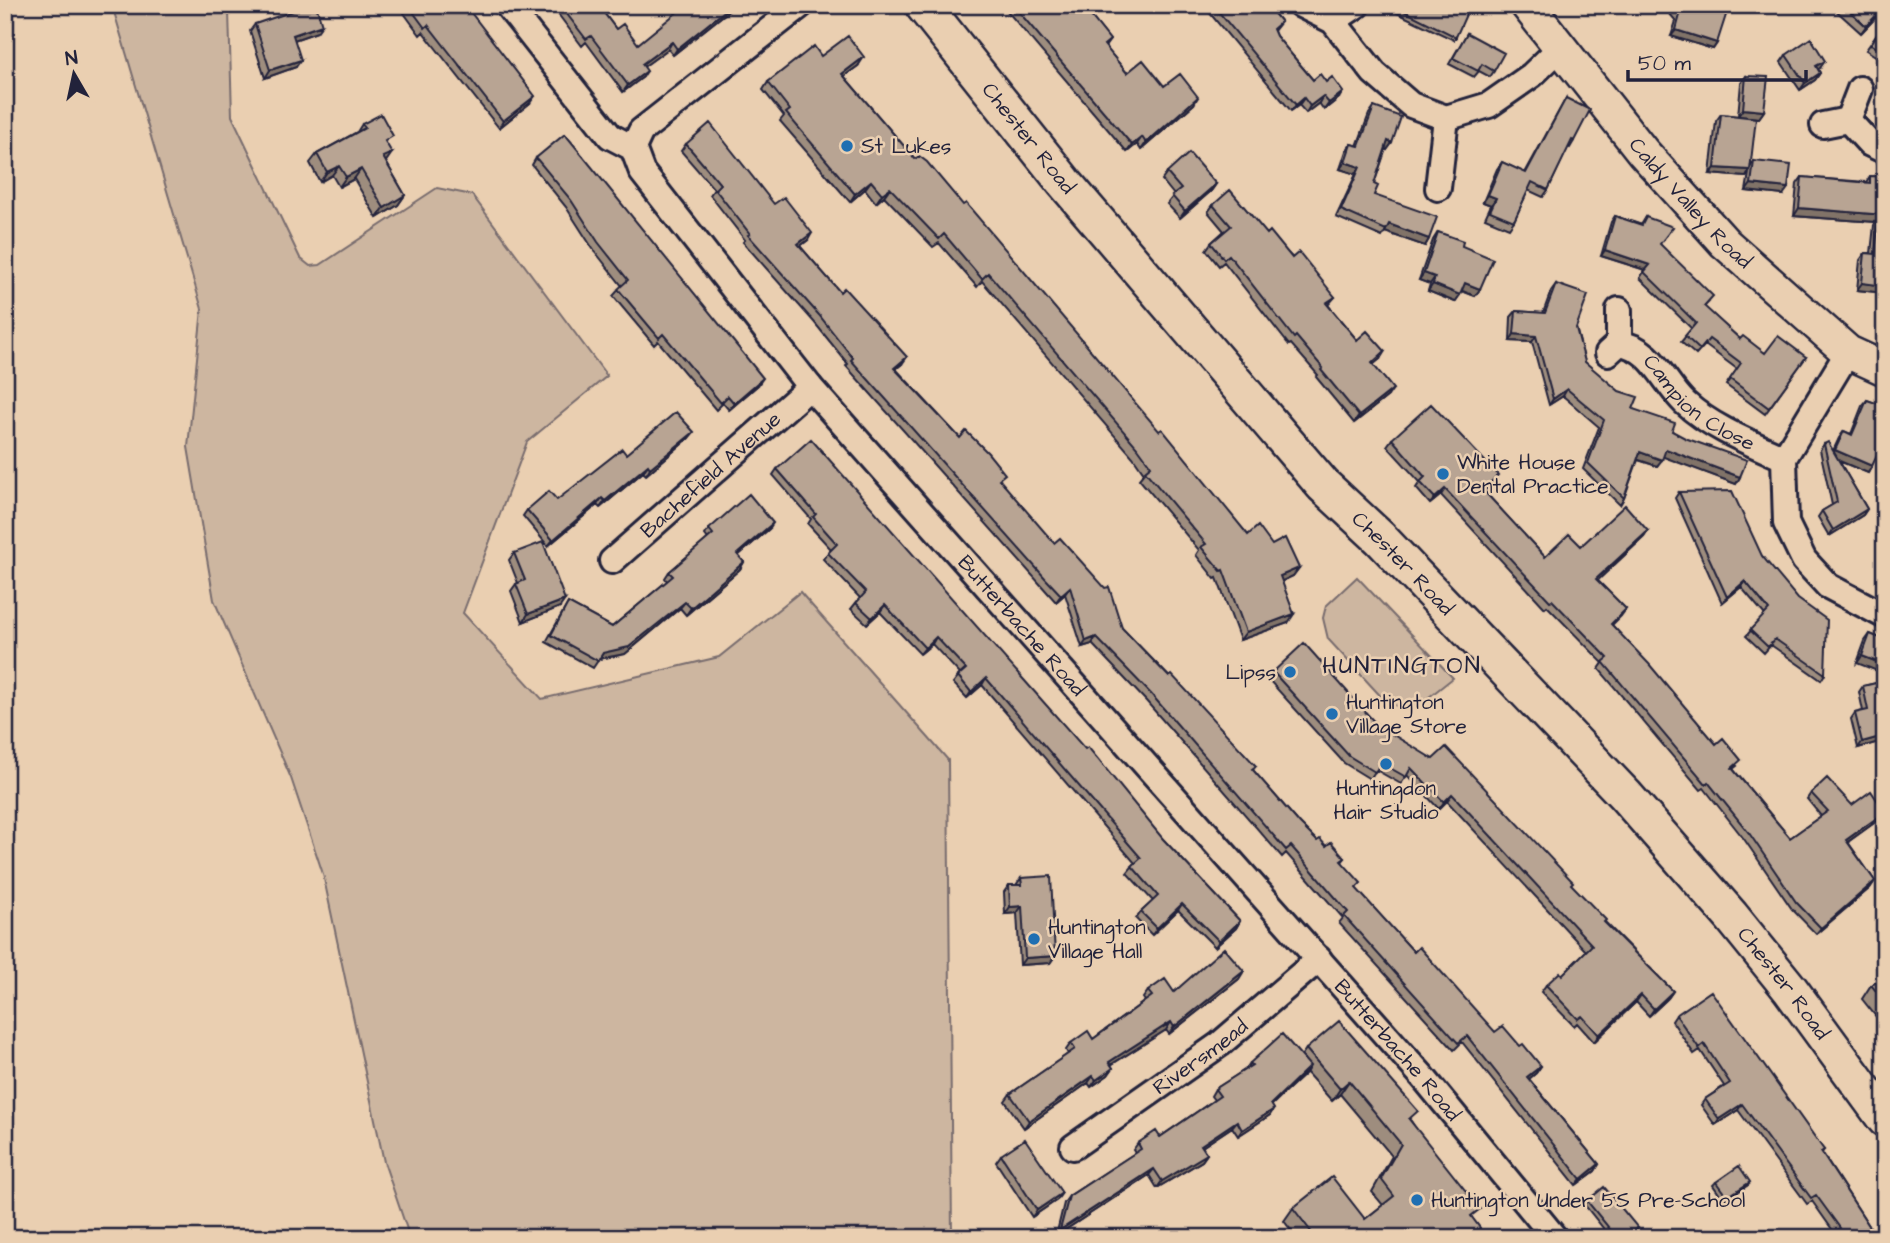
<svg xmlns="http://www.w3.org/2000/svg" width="1890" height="1243" font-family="'Architects Daughter',sans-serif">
	<rect width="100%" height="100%" fill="#eacfb1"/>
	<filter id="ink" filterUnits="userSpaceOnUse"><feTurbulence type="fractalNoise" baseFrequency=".0143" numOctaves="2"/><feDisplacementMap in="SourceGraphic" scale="14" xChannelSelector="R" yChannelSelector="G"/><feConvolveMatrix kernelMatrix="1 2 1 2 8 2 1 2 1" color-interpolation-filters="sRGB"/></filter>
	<g filter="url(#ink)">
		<path fill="#cdb6a0" stroke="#786c6e" stroke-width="2" d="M112,5H238L229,11L232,116L300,258L310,266L320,265L437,188L472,195L607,376L527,442L463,613L542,699L719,657L800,592L948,760L952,1238H410L384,1162L323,874L291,778L214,600L188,447L202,309Z
			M1357,577L1453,678L1419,705L1404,708L1387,703L1328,639L1323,618L1326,606Z"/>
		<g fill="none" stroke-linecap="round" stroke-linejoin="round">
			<defs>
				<g id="minor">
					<path id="s1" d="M507,5L610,136L633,148L642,172L810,387L1423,1077L1555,1238"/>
					<path d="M1301,5L1333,21L1374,73L1411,105L1446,118L1489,105L1532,75L1562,46"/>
					<path d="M1333,21L1357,5"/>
					<path d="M1860,89L1848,120L1870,144L1885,151"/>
					<path d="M1823,125L1848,120"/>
					<path d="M633,148L641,131L801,5"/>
					<path d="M1438,188L1446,118"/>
					<path d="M1619,310V343"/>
					<path d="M1848,352L1784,458L1786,523L1804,560L1828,586L1885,616"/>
					<path id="s2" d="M1608,353L1619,343C1653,348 1663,382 1685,403C1712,428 1751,443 1784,458"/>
					<path id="s3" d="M612,561L810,387"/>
					<path id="s4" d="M1073,1147L1220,1044L1319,959"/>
				</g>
				<g id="tertiary">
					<path id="s5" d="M1527,5L1643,152L1725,243L1848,352L1885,369"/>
				</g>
				<g id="secondary">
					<path id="s6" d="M923,5L1064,182L1323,485L1380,538L1625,795L1731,916L1790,989L1885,1119"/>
				</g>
			</defs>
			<use href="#minor" stroke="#22223b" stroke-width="30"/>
			<use href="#tertiary" stroke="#22223b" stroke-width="37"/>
			<use href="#secondary" stroke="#22223b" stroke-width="40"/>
			<use href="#minor" stroke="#eacfb1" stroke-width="24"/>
			<use href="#tertiary" stroke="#eacfb1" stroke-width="32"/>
			<use href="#secondary" stroke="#eacfb1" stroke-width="35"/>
		</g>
		<path fill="#9e8d7e" stroke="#22223b" stroke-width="2" d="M403,5H465L530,103L499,128L423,32L420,35L401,9Z
			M555,5H598L616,29L638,44L736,5L673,55L668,49L644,66L643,77L623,92L586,42L582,46L555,10L557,7Z
			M1002,5H1082L1110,40L1105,47L1127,73L1164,86L1194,104L1141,150L1137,144L1127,152Z
			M1203,5H1267L1281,22L1274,31L1276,36L1313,80L1339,98L1324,110L1319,103L1306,113L1299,105L1291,111Z
			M1399,5H1456V37L1454,40L1395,12Z
			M1662,5H1706L1717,43L1713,49L1671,36L1676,21Z
			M1830,5H1885V8L1861,33Z
			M255,24L317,32L294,40L296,67L265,78L250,31Z
			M1883,26L1885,28V62L1866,50Z
			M1467,33L1494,71L1490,77L1479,71L1474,77L1449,64Z
			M1786,55L1820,68L1818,69L1820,73L1815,80L1800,90L1781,62Z
			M821,56L858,66L844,76L915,159L1248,535L1272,545L1299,568L1293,576L1282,581L1288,623L1240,640L1217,578L1215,579L1196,555L1199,550L1139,479L1144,473L1133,457L982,281L977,287L939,243L933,247L884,196L876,203L865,189L850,202L780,121L784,116L763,90L768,82Z
			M1746,76L1764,111L1759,118L1749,117L1751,166L1754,161L1783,195L1746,191L1749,173L1746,177L1710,174L1716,121L1721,114L1738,116L1741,83Z
			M1566,98L1574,141L1570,148L1568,147L1548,190L1543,197L1528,190L1514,221L1509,228L1485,218L1491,205L1483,202L1497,169L1502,162L1525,173Z
			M1374,107L1392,143L1387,150L1386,149L1374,184V195L1429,239L1425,246L1385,232L1382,237L1336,217L1356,174L1340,169L1346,151L1351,144L1357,146L1369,114Z
			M362,124L387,145L386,162L405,195L398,205L377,218L354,179L339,187L332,175L320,182L310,163L317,154L357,132Z
			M686,144L774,204L808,240L800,246L902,364L896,369L1000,481L1122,628L1256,766L1253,770L1300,824L1317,841L1345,858L1342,862L1357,890L1414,952L1495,1032L1520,1046L1541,1066L1536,1073L1529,1079L1599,1164L1595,1171L1576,1185L1462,1042L1454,1050L1339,923L1343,918L1286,853L1282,857L1146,701L1092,644L1082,647L1065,594L1056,602L846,366L848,364L814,322L743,242L745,240L710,195L714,189L681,151Z
			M536,158L758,385L729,410L723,403L716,410L658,341L654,345L613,296L622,286L593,249L566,207L532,165Z
			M1167,173L1216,184L1211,191L1180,218L1167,204L1174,195L1162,180Z
			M1870,176L1885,177V293L1857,290L1860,260L1865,253H1871L1874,225L1876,222L1794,216L1797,184L1802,177L1866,182Z
			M1213,205L1267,234L1335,297L1328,305L1357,340L1380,359L1373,364L1388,396L1354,423L1316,377L1318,375L1291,344L1289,345L1224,262L1219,266L1206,250L1211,243L1224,231L1208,212Z
			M1615,216L1641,225L1646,217L1660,244L1709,302L1704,307L1740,339L1765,353L1806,357L1765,414L1726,385L1737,369L1705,345L1696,355L1681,342L1692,329L1640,278L1645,270L1601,256L1611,222Z
			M1438,232L1462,246L1480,289L1475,296L1462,291L1455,302L1428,291L1430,284L1419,280L1433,240Z
			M1556,284L1576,328L1585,362L1633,409L1672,431L1740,477L1736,484L1663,456L1657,466L1638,460L1624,498L1620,505L1583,469L1599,427L1563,396L1549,405L1532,342L1510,341L1511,317L1516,311L1543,313L1551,291Z
			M1867,400L1883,406L1885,402V450L1881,448L1868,473L1839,461L1867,509L1863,515L1829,536L1818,517L1822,511L1832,505L1820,450L1824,444L1833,451L1839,438L1844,431L1851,434L1862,406Z
			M689,438L646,475L643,472L600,508L597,505L548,546L523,516L527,510L557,500Z
			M1392,439L1494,481L1484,491L1545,557L1581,546L1648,531L1644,537L1597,580L1626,609L1621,616L1612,625L1716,744L1737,766L1733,769L1790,838L1821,816L1807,799L1811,793L1852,805L1885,812L1881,818L1848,842L1875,881L1870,888L1816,934L1792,909L1744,839L1704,788L1701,790L1599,669L1603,663L1547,606L1545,608L1441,495L1430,504L1416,488L1420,482L1387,446Z
			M777,469L1163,839L1240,921L1236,928L1215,947L1178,910L1152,935L1136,919L1141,912L1153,901L1127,873L1135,863L982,685L967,698L953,683L960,674L932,644L920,654L880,612L867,624L851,609L860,598L823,559L831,549L808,524L811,519L773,475Z
			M1679,492L1762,556L1825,674L1821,680L1771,645L1764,653L1746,636L1765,615L1741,587L1722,603L1675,498Z
			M709,529H769L738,556L744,562L740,569L686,615L680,608L625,654L599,659L593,668L546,642L568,603L612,627L667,581L665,578L669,572L708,539L705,535Z
			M514,553L560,607L523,622L511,591L516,584L518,583L509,560Z
			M1870,634L1885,640L1857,663L1865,641Z
			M1273,672L1377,725L1571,885L1605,922L1673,991L1668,998L1649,1016L1636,1002L1594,1042L1577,1023L1574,1026L1541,992L1546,985L1562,975L1586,951L1447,801L1439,809L1407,775L1401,784L1376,770L1370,779L1344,763L1268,679Z
			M1885,681V750L1879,742L1858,748L1851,719L1855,713L1863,711L1859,692L1863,686Z
			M1021,878L1055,956L1050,963L1020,965L1017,913L1005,914L1004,892L1009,885H1016Z
			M1885,975V1028L1862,999L1871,985Z
			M1239,979L1169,1034L1166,1030L1111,1065L1113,1068L1108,1075L1091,1087L1088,1083L1024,1128L1005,1101L1010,1094L1068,1054L1066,1050L1071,1043L1093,1039L1145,1001L1143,998L1148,991L1174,992Z
			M1676,1015L1824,1150L1822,1153L1877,1238L1834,1232L1812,1201L1807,1204L1738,1110L1715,1125L1701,1105L1705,1099L1724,1086L1700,1050L1694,1054L1672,1021Z
			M1306,1049L1411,1121L1473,1219L1480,1228L1476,1235L1478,1238H1297L1284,1221L1293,1208L1365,1219L1383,1205L1372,1192L1392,1156L1340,1094L1332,1101L1306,1072L1272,1105L1270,1115L1238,1136L1232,1127L1202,1147L1207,1154L1202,1161L1157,1188L1149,1175L1056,1236L1064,1203L1069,1196L1135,1153L1133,1150L1138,1143L1160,1137L1214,1100L1211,1096L1215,1089L1245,1070L1250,1063L1301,1056Z
			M1001,1155L1057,1200L1032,1217L996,1162Z
			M1716,1182L1748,1185L1724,1201L1713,1185Z
			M1587,1201L1638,1228L1635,1232L1627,1238H1611L1584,1204Z"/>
		<path fill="#817367" stroke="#22223b" stroke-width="2" d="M732,5H736L673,55L677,49Z
			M1885,6V8L1861,33L1866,26Z
			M322,25L317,32L288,42L293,35Z
			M1676,30L1717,43L1713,49L1671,36Z
			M672,42L668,49L638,71L642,64Z
			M864,57L858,66L836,82L842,74Z
			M301,60L296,67L265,78L270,70Z
			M1825,61L1820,68L1811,74L1816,66Z
			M647,71L643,77L623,92L628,85Z
			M1820,73L1815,80L1800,90L1805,83Z
			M1343,92L1339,98L1324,110L1329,103Z
			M535,96L530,103L499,128L503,121Z
			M1323,96L1319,103L1306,113L1310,106Z
			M1198,97L1194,104L1141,150L1146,143Z
			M1304,98L1299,105L1291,111L1296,105Z
			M1743,109L1764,111L1759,118L1738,116Z
			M1142,137L1137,144L1127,152L1132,145Z
			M1388,141L1392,143L1387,150L1383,148Z
			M392,153L385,163L383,157Z
			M1345,162L1360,167L1356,174L1340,169Z
			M339,166L332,175L320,182L327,172Z
			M1715,168L1750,170L1746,177L1710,174Z
			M361,169L354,179L339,187L346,177Z
			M871,181L865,189L850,202L855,194Z
			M1216,184L1211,191L1180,218L1185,211Z
			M1751,184L1788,188L1783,195L1746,191Z
			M890,188L884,196L876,203L882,194Z
			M405,195L398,205L377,218L384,208Z
			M1488,195L1496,198L1491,205L1483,202Z
			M1799,208L1885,215V223L1879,218L1876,222L1794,216Z
			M1389,224L1429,239L1425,246L1385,232Z
			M812,233L808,240L794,251L798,244Z
			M1605,250L1650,265L1646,270L1601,256Z
			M1424,273L1435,277L1430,284L1419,280Z
			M1465,283L1480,289L1475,296L1460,290Z
			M1862,283L1885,286V293L1857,290Z
			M1433,284L1460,295L1455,302L1428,291Z
			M1514,334L1536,336L1532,342L1510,341Z
			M1385,351L1380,359L1367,370L1372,363Z
			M907,357L902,364L889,374L894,368Z
			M763,378L758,385L729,410L734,403Z
			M1393,389L1388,396L1354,423L1359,416Z
			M1567,389L1563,396L1549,405L1553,399Z
			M694,432L689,438L646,475L650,468Z
			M1666,449L1740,477L1736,484L1661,456Z
			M1835,450L1872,466L1868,473L1830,457Z
			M1640,452L1662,460L1657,466L1636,459Z
			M648,465L643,472L600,508L605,501Z
			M1445,489L1441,495L1430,504L1435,498Z
			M602,498L597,505L548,546L553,540Z
			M1867,509L1863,515L1829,536L1833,530Z
			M773,523L769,529L732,561L737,554Z
			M1648,531L1644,537L1592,586L1596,579Z
			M744,562L740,569L686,615L691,608Z
			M1299,568L1293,576L1274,585L1280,576Z
			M1745,581L1741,587L1722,603L1727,597Z
			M1070,587L1065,594L1056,602L1061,595Z
			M565,600L560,607L523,622L528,614Z
			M685,602L680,608L625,654L598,659L603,653Z
			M885,605L880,612L867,624L872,618Z
			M1294,614L1288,623L1240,640L1246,632Z
			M936,637L932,644L920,654L925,648Z
			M1096,637L1092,644L1082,647L1086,641Z
			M1862,656L1885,665V674L1857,663Z
			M986,678L982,685L967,698L971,692Z
			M1883,736L1879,742L1858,748L1862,742Z
			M1452,794L1447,801L1439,809L1444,802Z
			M1885,812L1881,818L1842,846L1846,840Z
			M1875,881L1870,888L1816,934L1821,928Z
			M1182,904L1178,910L1152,935L1157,928Z
			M1022,906L1017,913L1005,914L1010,907Z
			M1240,921L1236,928L1215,947L1219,941Z
			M1055,956L1050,963L1020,965L1025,958Z
			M1244,971L1239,979L1169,1034L1174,1027Z
			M1673,991L1668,998L1649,1016L1654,1009Z
			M1641,995L1636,1002L1594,1042L1599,1035Z
			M1171,1022L1166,1030L1104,1069L1109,1062Z
			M1310,1066L1306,1073L1266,1110L1271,1104Z
			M1541,1066L1536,1073L1523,1084L1527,1077Z
			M1113,1068L1108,1075L1091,1087L1096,1080Z
			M1093,1076L1088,1083L1024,1128L1029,1121Z
			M1349,1081L1340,1094L1332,1101L1340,1089Z
			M1742,1104L1738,1110L1715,1125L1719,1119Z
			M1274,1109L1270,1115L1238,1136L1242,1130Z
			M1237,1121L1232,1127L1196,1151L1201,1145Z
			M1207,1154L1202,1161L1157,1188L1162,1181Z
			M1599,1164L1595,1171L1576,1185L1581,1179Z
			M1154,1169L1149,1175L1056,1236L1060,1230Z
			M1750,1182L1748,1185L1724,1201L1727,1197Z
			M1062,1193L1057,1200L1032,1217L1037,1210Z"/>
		<path fill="#b8a493" stroke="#22223b" stroke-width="2" d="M311,5H316L322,25L293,35L301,60L270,70L255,24Z
			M408,5H465L535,96L503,121L428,25L425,28Z
			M560,5H598L616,29L623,24L638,44L686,5H732L677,49L672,42L642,64L647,71L628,85L591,36L586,39Z
			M1013,5H1082L1110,40L1104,45L1127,73L1143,60L1164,86L1180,74L1198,97L1146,143L1142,137L1132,145Z
			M1213,5H1267L1281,22L1273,29L1276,36L1313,80L1320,74L1326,82L1332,77L1343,92L1329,103L1323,96L1310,106L1304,98L1296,105Z
			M1399,5H1456L1468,10L1456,37L1398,8Z
			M1672,5H1706L1727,12L1717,43L1676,30L1680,15Z
			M1843,5H1885V6L1866,26Z
			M1883,26L1885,28V53L1871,44Z
			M1467,33L1504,53L1494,71L1482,64L1478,71L1453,58Z
			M848,36L864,57L842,74L915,159L919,156L927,162L963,205L966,203L1159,431L1162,429L1248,535L1258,526L1272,545L1285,538L1299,568L1280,576L1294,614L1246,632L1223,570L1221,571L1201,547L1206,544L1145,471L1151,466L1138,448L988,273L982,279L944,234L939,239L890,188L882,194L871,181L855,194L786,113L790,110L768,82L814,46L821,56Z
			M1811,38L1825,61L1816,66L1820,73L1805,83L1786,55Z
			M1746,76L1768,77L1764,111L1743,109Z
			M1566,98L1590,110L1574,141L1572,140L1548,190L1532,182L1514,221L1490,211L1496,198L1488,195L1502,162L1526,173Z
			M1374,107L1401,117L1392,143L1388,141L1374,184L1378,186L1374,195L1437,217L1429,239L1389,224L1386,230L1341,210L1360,167L1345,162L1351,144L1359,146Z
			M381,114L393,136L385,141L392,153L383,157L405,195L384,208L361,169L346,177L339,166L327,172L317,154L365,128L362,124Z
			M1721,114L1756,118L1750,170L1715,168Z
			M710,123L774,204L784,197L812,233L798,244L840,292L844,288L907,357L894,368L960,438L966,431L988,453L1005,474L999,479L1054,543L1060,538L1105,588L1109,587L1122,628L1169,677L1172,675L1256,766L1252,769L1300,824L1317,841L1320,839L1326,846L1331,842L1345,858L1341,861L1361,883L1356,888L1414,952L1419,947L1495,1032L1503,1026L1520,1046L1523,1044L1541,1066L1527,1077L1599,1164L1581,1179L1467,1036L1458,1043L1344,916L1348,912L1291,846L1286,850L1151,694L1096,637L1086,641L1070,587L1061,595L1046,579L851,360L853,358L819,315L748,235L750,234L715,189L720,184L686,144Z
			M565,134L763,378L734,403L728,396L721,403L663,334L659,338L618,289L628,280L598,242L571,200L536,158Z
			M1189,153L1216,184L1185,211L1172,196L1181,189L1167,173Z
			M1754,161L1791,165L1788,188L1751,184Z
			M1870,176L1885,177V215L1799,208L1802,177L1870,183Z
			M1230,190L1267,234L1270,231L1292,258L1299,252L1335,297L1326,303L1357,340L1367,331L1385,351L1372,363L1393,389L1359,416L1321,370L1323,368L1296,336L1294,338L1229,255L1224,259L1211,243L1231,226L1213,205Z
			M1615,216L1642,225L1646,217L1673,227L1660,244L1713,296L1704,306L1740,339L1743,336L1765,353L1778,336L1806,357L1769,408L1730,379L1741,363L1709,339L1700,350L1685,336L1696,323L1644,272L1650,265L1605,250Z
			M1879,218L1885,219V286L1862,283L1865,253L1875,254Z
			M1438,232L1463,241L1462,246L1493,259L1480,289L1465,283L1460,295L1433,284L1435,277L1424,273Z
			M1556,284L1588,295L1576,328L1585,362L1619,391L1638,397L1633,409L1675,423L1672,431L1685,438L1747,460L1740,477L1666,449L1662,460L1640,452L1624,498L1588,463L1604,420L1567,389L1553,399L1536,336L1514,334L1516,311L1545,313Z
			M1867,400L1885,406V441H1884L1872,466L1835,450L1844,431L1852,435Z
			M1431,404L1498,475L1483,490L1545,557L1569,534L1581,546L1625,505L1648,531L1596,579L1626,609L1611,624L1649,664L1716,744L1723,738L1741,760L1732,768L1790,838L1828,811L1811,793L1827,778L1852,805L1871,791L1885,812L1846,840L1875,881L1821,928L1796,902L1749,833L1708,782L1706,784L1603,662L1608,658L1552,600L1550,601L1445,489L1435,498L1420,482L1425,477L1392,439Z
			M676,412L694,432L650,468L648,465L605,501L602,498L553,540L527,510L549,491L557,500L622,449L626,454Z
			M811,439L1085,749L1088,747L1163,839L1240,921L1219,941L1182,904L1157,928L1141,912L1158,896L1132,866L1141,858L986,678L971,692L958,676L966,669L936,637L925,648L885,605L872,618L856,603L866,592L828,553L837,544L813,517L816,514L777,469Z
			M1828,442L1867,509L1833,530L1822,511L1837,502L1824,444Z
			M1732,491L1762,556L1798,599L1827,620L1825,674L1775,639L1768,647L1750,630L1769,610L1745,581L1727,597L1679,492Z
			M749,494L773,523L737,554L744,562L691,608L685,602L629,647L603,653L598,661L551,635L568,603L612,627L673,576L669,572L713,534L709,529Z
			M543,542L565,600L528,614L516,584L525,580L514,553Z
			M1870,634L1885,640V665L1862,656Z
			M1304,643L1377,725L1433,759L1446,747L1573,882L1571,884L1606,920L1604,922L1673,991L1654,1009L1641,995L1599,1035L1582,1016L1578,1019L1546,985L1560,972L1562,975L1592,945L1452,794L1444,802L1411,768L1406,777L1381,763L1375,772L1349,756L1273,672Z
			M1885,681V738L1883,736L1862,742L1855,713L1868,710L1863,686Z
			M1051,876L1055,956L1025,958L1022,906L1010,907L1009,885H1022L1021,878Z
			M1224,948L1244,971L1174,1027L1171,1022L1109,1062L1113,1068L1096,1080L1093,1076L1029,1121L1010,1094L1075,1049L1071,1043L1088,1031L1093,1039L1152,996L1148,991L1165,979L1174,992Z
			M1885,975V1002L1871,985Z
			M1711,991L1824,1150L1821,1152L1877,1238H1827L1840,1228L1816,1195L1811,1198L1742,1104L1719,1119L1705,1099L1730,1083L1704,1044L1699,1048L1676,1015Z
			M1339,1021L1418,1111L1409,1119L1480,1209L1471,1216L1480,1228L1474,1233L1478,1238H1316L1293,1208L1332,1177L1365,1219L1394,1196L1381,1179L1401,1144L1349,1081L1340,1089L1306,1049Z
			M1282,1034L1310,1066L1271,1104L1274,1109L1242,1130L1237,1121L1201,1145L1207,1154L1162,1181L1154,1169L1060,1230L1069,1196L1141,1149L1138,1143L1156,1131L1160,1137L1220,1096L1215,1089L1252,1065L1250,1063Z
			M1025,1139L1062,1193L1037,1210L1001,1155Z
			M1739,1166L1750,1182L1727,1197L1716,1182Z
			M1604,1187L1638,1228L1625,1238H1617L1587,1201Z"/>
	</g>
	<g fill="#1f6fb2" stroke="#eacfb1" stroke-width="2.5">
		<circle cx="847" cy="146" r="7"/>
		<circle cx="1443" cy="474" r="7"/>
		<circle cx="1290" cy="672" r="7"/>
		<circle cx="1332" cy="714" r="7"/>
		<circle cx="1386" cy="764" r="7"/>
		<circle cx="1034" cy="939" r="7"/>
		<circle cx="1417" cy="1200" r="7"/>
	</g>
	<g text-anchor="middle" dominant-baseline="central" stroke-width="5" stroke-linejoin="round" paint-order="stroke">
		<g font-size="21" fill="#22223b" stroke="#eacfb1">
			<text stroke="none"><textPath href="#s6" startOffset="170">Chester Road</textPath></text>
			<text stroke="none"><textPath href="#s5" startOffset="257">Caldy Valley Road</textPath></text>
			<text stroke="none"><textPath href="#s2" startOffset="117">Campion Close</textPath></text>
			<text stroke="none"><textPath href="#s3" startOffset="131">Bachefield Avenue</textPath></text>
			<text stroke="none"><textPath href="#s6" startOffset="737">Chester Road</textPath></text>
			<text stroke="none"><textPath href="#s1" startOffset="810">Butterbache Road</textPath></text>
			<text stroke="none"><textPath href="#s6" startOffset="1304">Chester Road</textPath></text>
			<text stroke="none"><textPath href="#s1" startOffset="1377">Butterbache Road</textPath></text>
			<text stroke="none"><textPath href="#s4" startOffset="156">Riversmead</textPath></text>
		</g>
		<g font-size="21" fill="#22223b" stroke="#eacfb1" text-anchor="start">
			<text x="861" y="146">St Lukes</text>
			<text x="1457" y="462">White House<tspan x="1457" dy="24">Dental Practice</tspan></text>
			<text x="1276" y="672" text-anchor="end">Lipss</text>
			<text x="1346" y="702">Huntington<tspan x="1346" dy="24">Village Store</tspan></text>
			<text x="1386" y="788" text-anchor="middle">Huntingdon<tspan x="1386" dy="24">Hair Studio</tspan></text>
			<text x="1048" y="927">Huntington<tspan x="1048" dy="24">Village Hall</tspan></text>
			<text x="1431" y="1200">Huntington Under 5S Pre-School</text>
		</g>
		<g font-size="24" letter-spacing="2" fill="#22223b" stroke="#eacfb1">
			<text x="1402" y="666">HUNTINGTON</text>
		</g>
	</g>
	<rect width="1890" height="1243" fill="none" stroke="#eacfb1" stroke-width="28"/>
	<rect x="14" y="14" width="1862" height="1215" fill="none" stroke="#22223b" stroke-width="2.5" filter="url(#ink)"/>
	<g transform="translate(74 74) rotate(351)" stroke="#eacfb1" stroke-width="5" paint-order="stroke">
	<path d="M0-5L12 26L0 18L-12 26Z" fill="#22223b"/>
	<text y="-10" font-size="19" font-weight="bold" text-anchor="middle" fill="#22223b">N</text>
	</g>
	<path d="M1628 70v10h178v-10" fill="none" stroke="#22223b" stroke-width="3.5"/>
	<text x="1638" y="70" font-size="21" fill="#22223b" stroke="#eacfb1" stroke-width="5" paint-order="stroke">50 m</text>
</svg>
